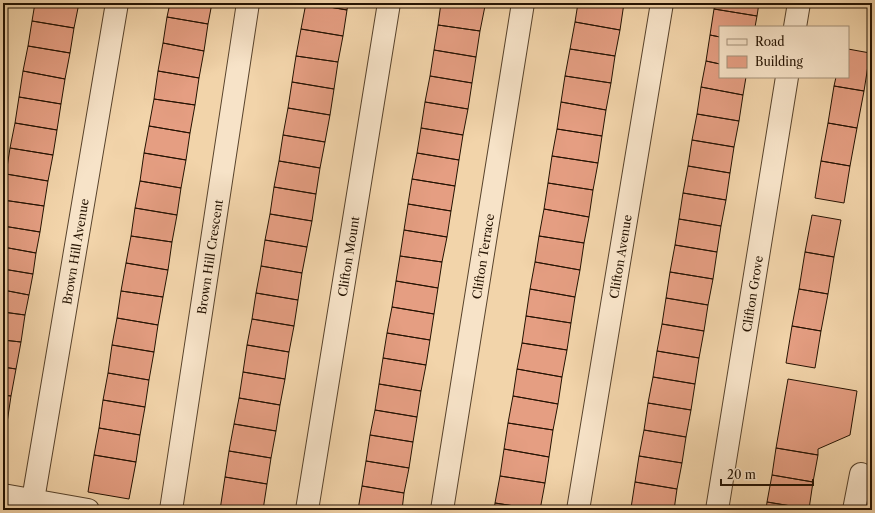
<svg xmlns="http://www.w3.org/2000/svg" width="875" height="513" font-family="'Libre Caslon Text',serif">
	<rect width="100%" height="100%" fill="#f2d4aa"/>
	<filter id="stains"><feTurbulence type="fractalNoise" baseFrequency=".005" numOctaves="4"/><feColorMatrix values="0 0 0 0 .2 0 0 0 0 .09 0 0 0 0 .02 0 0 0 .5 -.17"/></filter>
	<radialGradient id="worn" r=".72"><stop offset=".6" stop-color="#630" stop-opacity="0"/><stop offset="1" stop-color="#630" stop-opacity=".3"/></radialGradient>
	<path fill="#e59e82" stroke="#251302" d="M35,3H79L74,28L32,21Z
		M170,3H212L208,24L167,17Z
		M306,3L347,10L343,36L301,29Z
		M306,3H348L347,10Z
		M441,3H465L485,6L480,31L438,25Z
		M465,3H485V6Z
		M578,3H624L620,30L575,22Z
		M715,3H759L757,16L714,9Z
		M714,9L757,16L755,27H720V37L710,35Z
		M167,17L208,24L204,51L163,43Z
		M32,21L74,28L70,53L28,46Z
		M575,22L620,30L615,56L570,49Z
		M438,25L480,31L476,57L434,50Z
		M301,29L343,36L338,62L296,56Z
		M710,35L720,37V64L706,61Z
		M163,43L204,51L199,78L158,71Z
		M28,46L70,53L65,79L23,71Z
		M570,49L615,56L611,83L565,76Z
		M848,49L870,53L864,91L834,86L836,77H848Z
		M434,50L476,57L472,83L430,76Z
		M296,56L338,62L334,89L292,82Z
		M706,61L720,64V77H746L743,95L701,87Z
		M23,71L65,79L61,104L19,97Z
		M158,71L199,78L195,105L154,99Z
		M430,76L472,83L468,109L425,102Z
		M565,76L611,83L606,110L561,102Z
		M292,82L334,89L330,115L288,108Z
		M834,86L864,91L857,128L828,123Z
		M701,87L743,95L739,121L697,114Z
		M19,97L61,104L57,130L15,123Z
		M154,99L195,105L190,133L149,126Z
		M425,102L468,109L463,135L421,128Z
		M561,102L606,110L602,136L557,129Z
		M288,108L330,115L325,142L283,135Z
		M697,114L739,121L734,147L692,140Z
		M15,123L57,130L53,155L10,148Z
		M828,123L857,128L850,166L821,161Z
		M149,126L190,133L186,160L144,153Z
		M421,128L463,135L459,160L417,153Z
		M557,129L602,136L598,163L552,156Z
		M283,135L325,142L320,168L279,161Z
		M692,140L734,147L730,173L688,166Z
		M10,148L53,155L48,181L6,174Z
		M144,153L186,160L181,188L140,181Z
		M417,153L459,160L455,186L412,179Z
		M552,156L598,163L593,190L548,183Z
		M279,161L320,168L316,194L274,187Z
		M821,161L850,166L844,203L815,198Z
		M688,166L730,173L726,200L683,193Z
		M6,174L48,181L44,206L3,200Z
		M412,179L455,186L451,211L408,204Z
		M140,181L181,188L177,215L135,208Z
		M548,183L593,190L589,217L544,209Z
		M274,187L316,194L312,221L270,214Z
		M683,193L726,200L721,226L679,219Z
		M3,200L44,206L40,232L3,226Z
		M408,204L451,211L447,237L404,230Z
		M135,208L177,215L172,242L131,236Z
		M544,209L589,217L584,243L539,236Z
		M270,214L312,221L307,247L265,240Z
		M812,215L841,220L834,257L805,252Z
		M679,219L721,226L717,252L675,245Z
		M3,226L40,232L36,253L3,247Z
		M404,230L447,237L442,262L400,256Z
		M131,236L172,242L168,270L126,263Z
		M539,236L584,243L580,270L535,262Z
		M265,240L307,247L302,273L261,266Z
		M675,245L717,252L713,279L670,272Z
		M3,247L36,253L33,274L3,269Z
		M805,252L834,257L828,294L799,289Z
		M400,256L442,262L438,288L396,281Z
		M535,262L580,270L575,297L530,289Z
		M126,263L168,270L163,297L121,291Z
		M261,266L302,273L298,300L256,293Z
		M3,269L33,274L29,295L3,290Z
		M670,272L713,279L708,305L666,298Z
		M396,281L438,288L434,314L392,307Z
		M530,289L575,297L571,323L526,316Z
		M799,289L828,294L821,331L792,326Z
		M3,290L29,295L25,315L3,312Z
		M121,291L163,297L158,325L117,318Z
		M256,293L298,300L294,326L252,319Z
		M666,298L708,305L704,331L662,324Z
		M392,307L434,314L430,340L387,333Z
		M3,312L25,315L21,342L3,340Z
		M526,316L571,323L567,350L522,343Z
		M117,318L158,325L154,352L112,345Z
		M252,319L294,326L289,352L247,345Z
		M662,324L704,331L699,358L657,351Z
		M792,326L821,331L815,368L786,363Z
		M387,333L430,340L426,365L383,358Z
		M3,340L21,342L16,369L3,367Z
		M522,343L567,350L562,377L517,369Z
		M112,345L154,352L149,380L108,373Z
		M247,345L289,352L285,379L243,372Z
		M657,351L699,358L695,384L653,377Z
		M383,358L426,365L421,391L379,384Z
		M3,367L16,369L11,396L3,395Z
		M517,369L562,377L558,404L513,396Z
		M243,372L285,379L280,405L239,398Z
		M108,373L149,380L145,407L103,400Z
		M653,377L695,384L691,410L648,403Z
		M788,379L857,391L850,435L818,449V455L776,448Z
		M379,384L421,391L417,417L375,410Z
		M3,395L11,396L7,423H3Z
		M513,396L558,404L553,430L508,423Z
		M239,398L280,405L276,431L234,424Z
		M103,400L145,407L140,435L99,428Z
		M648,403L691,410L686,437L644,430Z
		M375,410L417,417L413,442L370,435Z
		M3,423H7L3,446Z
		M508,423L553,430L549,457L504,449Z
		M234,424L276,431L271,458L229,451Z
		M99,428L140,435L136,462L94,455Z
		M644,430L686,437L682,463L639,456Z
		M370,435L413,442L409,468L366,461Z
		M776,448L818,455L813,482L772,475Z
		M504,449L549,457L545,483L500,476Z
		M229,451L271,458L267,484L225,477Z
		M94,455L136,462L129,499L88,492Z
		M639,456L682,463L677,489L635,482Z
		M366,461L409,468L404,493L362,486Z
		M772,475L813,482L809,509L767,502Z
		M500,476L545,483L540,510L495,503Z
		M225,477L267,484L263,510H220Z
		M635,482L677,489L674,510L631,508Z
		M362,486L404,493L402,510H358Z
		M767,502L809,509L808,510H766Z
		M495,503L540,510H494Z"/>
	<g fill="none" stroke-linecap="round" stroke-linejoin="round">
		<defs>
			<g id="minor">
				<path d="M795,27L799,3"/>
				<path id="s1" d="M33,500L117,3"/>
				<path id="s2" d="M171,510L248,3"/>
				<path id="s3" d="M307,510L389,3"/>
				<path id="s4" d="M442,510L523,3"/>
				<path id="s5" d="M578,510L662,3"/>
				<path id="s6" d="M717,510L787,77"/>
				<path d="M854,510L861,474"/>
			</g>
			<path id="tertiary" d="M3,495L88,510"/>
		</defs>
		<use href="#minor" stroke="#58432c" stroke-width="24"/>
		<use href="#tertiary" stroke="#58432c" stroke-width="24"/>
		<use href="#minor" stroke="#f7e3c8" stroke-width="22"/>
		<use href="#tertiary" stroke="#f7e3c8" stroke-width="22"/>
	</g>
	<g text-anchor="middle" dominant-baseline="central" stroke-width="4" stroke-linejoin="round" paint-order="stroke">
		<g font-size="12" fill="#251302" stroke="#f7e3c8">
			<text stroke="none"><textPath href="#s1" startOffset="252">Brown Hill Avenue</textPath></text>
			<text stroke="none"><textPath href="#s3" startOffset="257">Clifton Mount</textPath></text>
			<text stroke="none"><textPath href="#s4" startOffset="257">Clifton Terrace</textPath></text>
			<text stroke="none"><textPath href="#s5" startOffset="257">Clifton Avenue</textPath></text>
			<text stroke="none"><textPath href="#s2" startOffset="256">Brown Hill Crescent</textPath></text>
			<text stroke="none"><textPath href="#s6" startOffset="219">Clifton Grove</textPath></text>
		</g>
	</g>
	<rect width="875" height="513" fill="none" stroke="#f2d4aa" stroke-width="16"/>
	<rect x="4" y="4" width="867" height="505" fill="none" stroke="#251302" stroke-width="2"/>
	<rect x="8" y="8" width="859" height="497" fill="none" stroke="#251302"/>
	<rect x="719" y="26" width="130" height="52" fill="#f7e3c8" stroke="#a39079"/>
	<rect x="727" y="39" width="20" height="6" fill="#f7e3c8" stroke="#a39079"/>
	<text x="755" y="46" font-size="12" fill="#251302">Road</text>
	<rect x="727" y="56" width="20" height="12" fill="#e59e82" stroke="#a39079"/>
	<text x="755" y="66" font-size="12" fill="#251302">Building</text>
	<path d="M721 479v6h92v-6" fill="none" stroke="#251302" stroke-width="2"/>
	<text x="727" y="479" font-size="12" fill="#251302" stroke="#f7e3c8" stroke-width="3" paint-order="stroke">20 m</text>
	<rect width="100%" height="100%" filter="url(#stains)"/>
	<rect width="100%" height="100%" fill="url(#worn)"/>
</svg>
